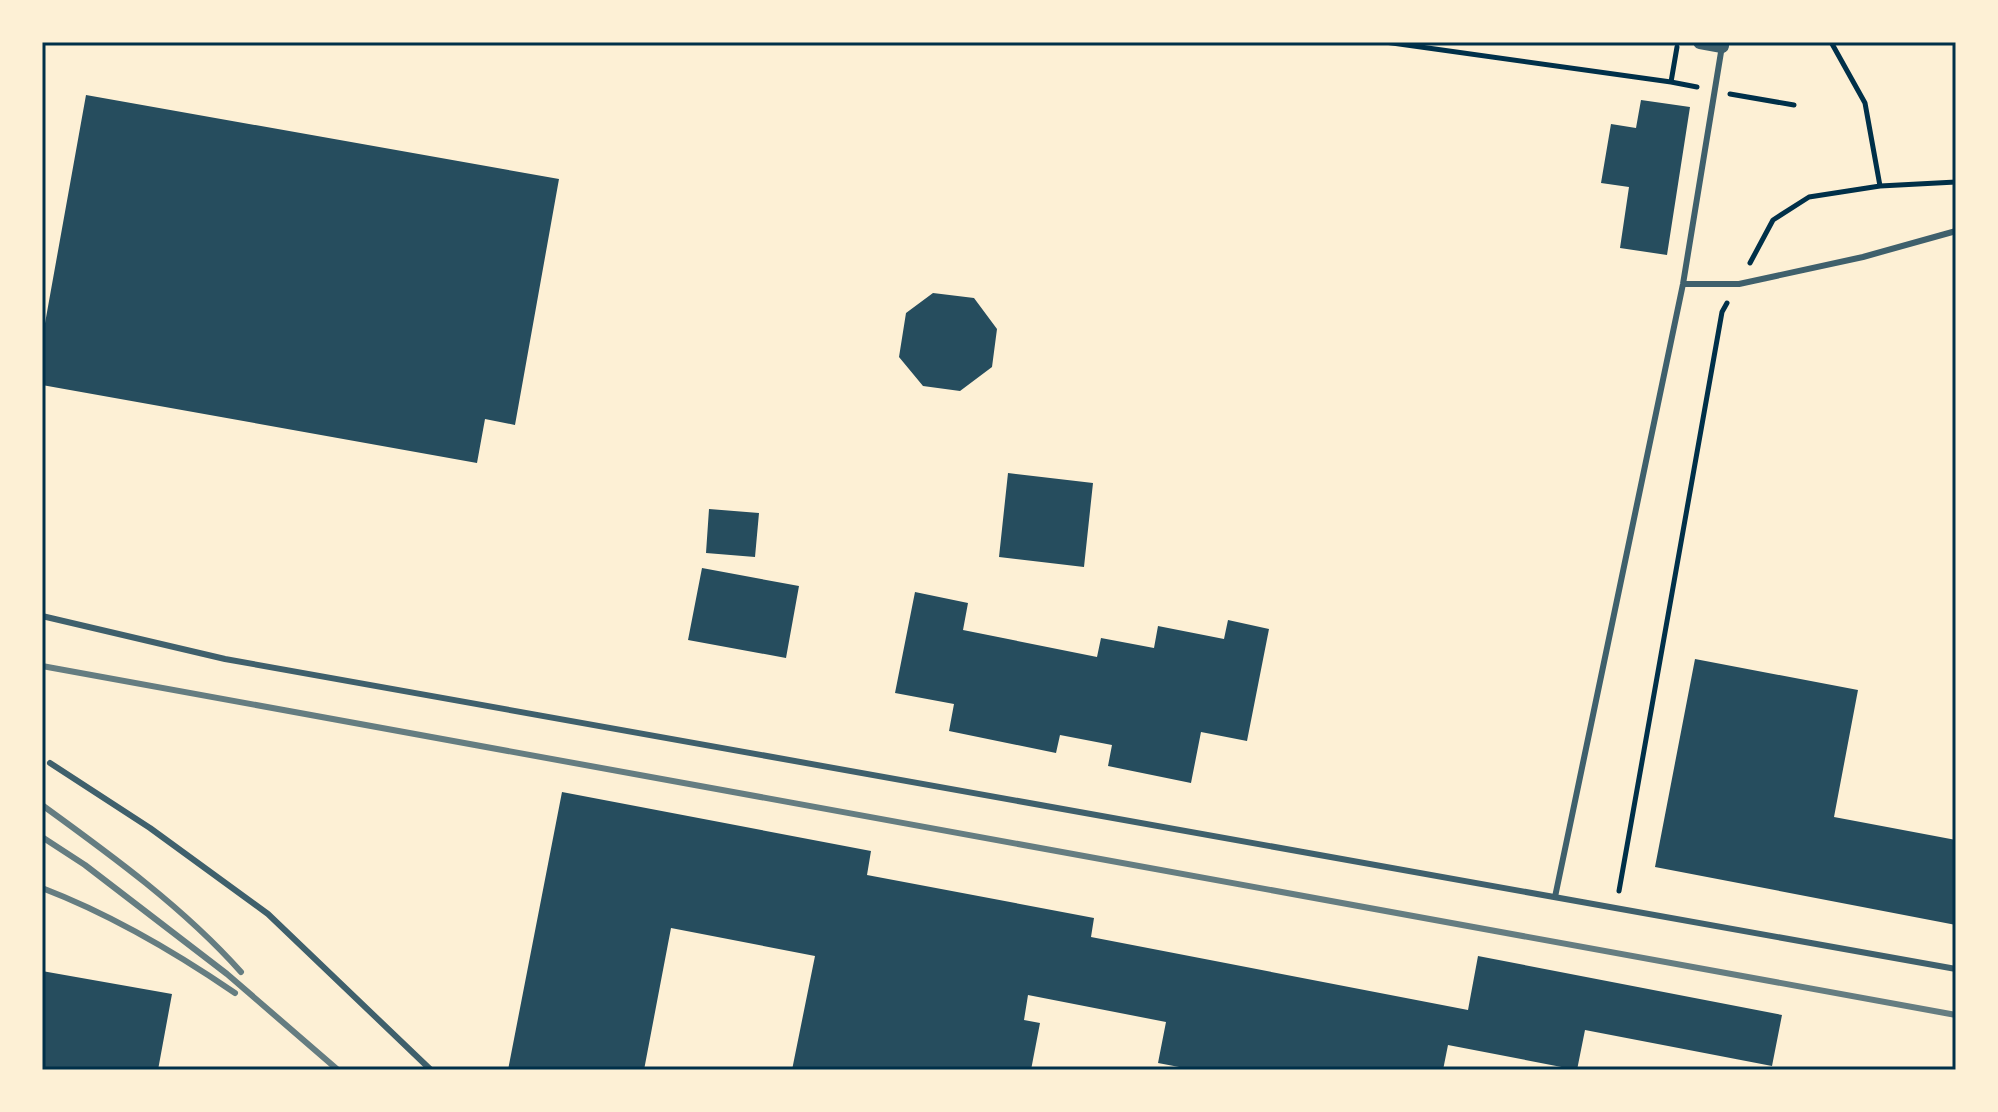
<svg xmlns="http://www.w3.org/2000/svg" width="1998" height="1112" font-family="Barlow,sans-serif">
	<rect width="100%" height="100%" fill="#fdf0d5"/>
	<path fill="#264d5e" d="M86,95L559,179L515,425L485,419L477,463L42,385V340Z
		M1641,100L1690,107L1667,255L1620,248L1629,187L1601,183L1611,124L1636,128Z
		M933,293L974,298L997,329L992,367L960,391L923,386L899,357L906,313Z
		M1008,473L1093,483L1084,567L999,557Z
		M709,509L759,513L755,557L706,553Z
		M702,568L799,586L786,658L688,640Z
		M915,592L968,603L963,630L1097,657L1101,638L1154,648L1158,626L1224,639L1228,620L1269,629L1247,741L1201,732L1191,783L1108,766L1112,745L1060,735L1056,753L949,731L954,704L895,693Z
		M1695,659L1858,690L1834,817L1956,840V925L1655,867Z
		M562,792L871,851L867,875L1094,918L1091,937L1468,1010L1478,956L1782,1015L1772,1066L1585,1030L1577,1070L1448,1045L1443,1070H1195L1158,1063L1166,1022L1028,995L1024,1020L1040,1023L1031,1070H792L815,956L671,928L644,1070H508Z
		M42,971L172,994L158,1070H42Z"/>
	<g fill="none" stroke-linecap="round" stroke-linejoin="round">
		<path stroke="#003049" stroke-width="5" d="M1385,42L1671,82
			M1677,47L1671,82L1697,87
			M1730,94L1794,105
			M1880,186L1956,182
			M1750,263L1773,220L1809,197L1880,186L1865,103L1831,42
			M1619,891L1722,312L1727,303"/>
		<path stroke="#3f606c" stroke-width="6" d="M1683,284H1739L1863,257L1956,231
			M42,616L225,659L1956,969
			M50,763L150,828L268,914L431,1070
			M1555,897L1683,284L1722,46"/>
		<path stroke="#3f606c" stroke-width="14" d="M1700,42L1722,46"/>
		<path stroke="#657d81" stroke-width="6" d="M42,666L1956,1015
			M42,805C111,855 184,908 241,972
			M42,837L85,865L227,974L338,1070
			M42,888C110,914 175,952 235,993"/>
	</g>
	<rect width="1998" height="1112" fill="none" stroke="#fdf0d5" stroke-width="88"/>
	<rect x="44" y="44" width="1910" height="1024" fill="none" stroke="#003049" stroke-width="3"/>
</svg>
